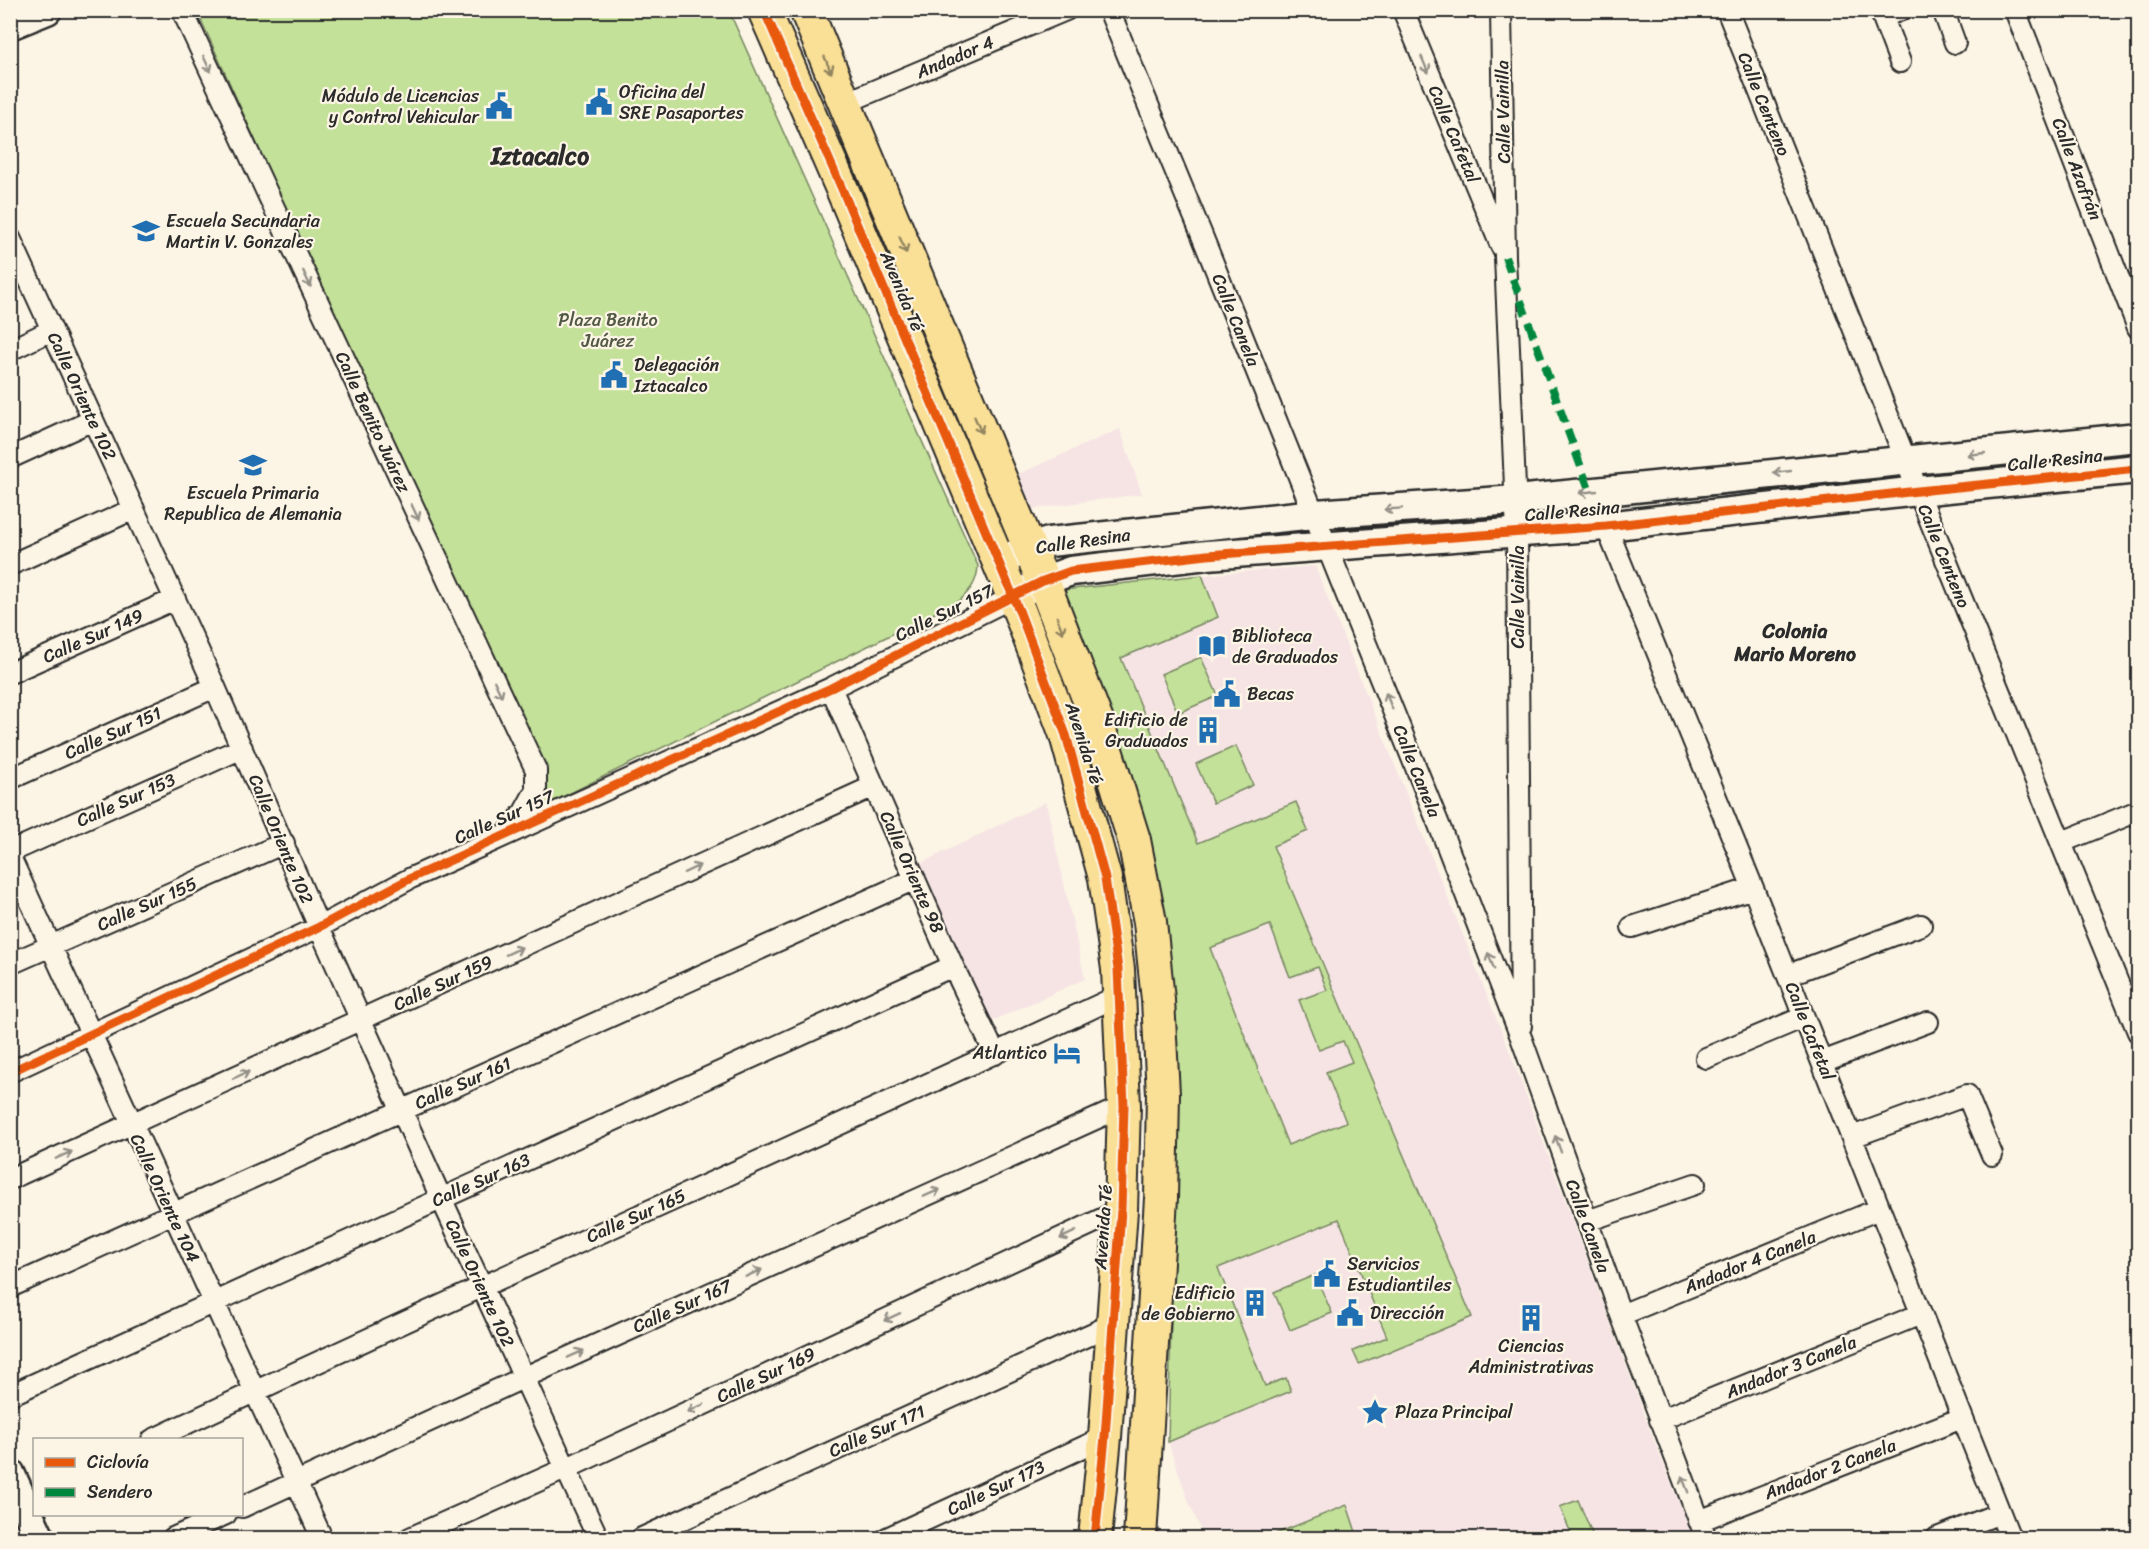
<svg xmlns="http://www.w3.org/2000/svg" width="2149" height="1549" font-family="Sriracha,sans-serif">
	<rect width="100%" height="100%" fill="#fcf5e5"/>
	<filter id="ink" filterUnits="userSpaceOnUse"><feTurbulence type="fractalNoise" baseFrequency=".0167" numOctaves="2"/><feDisplacementMap in="SourceGraphic" scale="12" xChannelSelector="R" yChannelSelector="G"/><feConvolveMatrix kernelMatrix="1 2 1 2 8 2 1 2 1" color-interpolation-filters="sRGB"/></filter>
	<g filter="url(#ink)">
		<path fill="#f6e4e4" d="M1120,429L1142,494L1031,509L1016,475Z
			M1315,566L1513,1060L1653,1438L1693,1538H1204L1188,1500L1168,1442L1177,1081L1063,590L1214,574Z
			M1046,802L1085,979L983,1025L911,868Z"/>
		<path fill="#c3e199" stroke="#778662" stroke-width="1.5" fill-rule="evenodd" d="M197,11H729L978,566C977,582 971,590 959,601L538,809L545,796V782Z
			M1202,575L1218,617L1121,658L1198,843L1296,802L1308,831L1273,846L1472,1317L1359,1364L1353,1351L1387,1337L1339,1219L1218,1268L1265,1386L1286,1378L1291,1391L1168,1442L1177,1081L1063,590ZM1270,925L1290,977L1318,967L1327,990L1299,1000L1319,1050L1343,1041L1352,1062L1326,1072L1346,1122L1288,1145L1210,948Z
			M1201,657L1218,696L1178,713L1161,674Z
			M1236,746L1253,785L1213,803L1196,764Z
			M1315,1275L1332,1313L1290,1330L1274,1292Z
			M1578,1500L1594,1538H1573L1560,1507Z
			M1347,1505L1356,1532L1339,1538H1265Z"/>
		<g fill="none" stroke-linecap="round" stroke-linejoin="round">
			<defs>
				<path id="street" d="M182,10L536,770V790L524,812L510,830
					M1109,10L1201,233L1439,825L1522,1040L1621,1315L1706,1538
					M1403,10L1501,246
					M1501,10L1505,257L1517,533L1521,1026
					M1727,10L1918,491L2138,1032
					M1880,10L1900,62
					M1943,10L1955,43
					M2015,10L2138,328
					M1883,17L1901,10
					M845,103L1066,10
					M10,238L215,687L319,927L441,1198L598,1538
					M10,350L52,330
					M10,458L93,420
					M1606,526L1753,888L2010,1538
					M10,565L134,509
					M10,673L175,599
					M831,688L953,966L995,1054
					M10,779L215,687
					M2062,842L2138,811
					M10,852L242,748
					M10,857L322,1538
					M1632,927L1753,888
					M10,964L284,843
					M1788,975L1921,925
					M1706,1058L1804,1017
					M1822,1062L1928,1022
					M10,1072L319,927L411,878L831,688L1013,597
					M1852,1137L1967,1095L1992,1155
					M10,1179L874,786
					M1587,1221L1695,1184
					M10,1287L915,879
					M1621,1315L1879,1209
					M10,1395L953,966
					M1660,1420L1921,1314
					M152,1440C473,1287 799,1146 1120,995
					M242,1507L523,1378L1124,1106
					M1699,1521L1962,1418
					M173,1538L226,1514
					M410,1538L565,1469L1121,1210
					M642,1538L1113,1324
					M887,1538L1105,1437
					M1937,1538L2000,1513"/>
				<path id="secondary" d="M10,25L47,10
					M998,562L1029,548L1049,542L1315,514L1516,500L2138,437
					M1013,597L1043,581L1071,571L1207,555L1606,526L1918,491L2138,469
					M10,1473L40,1538"/>
				<path id="primary" d="M764,10L842,189L1020,613L1066,735L1105,878L1118,969L1124,1106L1121,1210L1105,1437L1095,1538
					M806,10L1043,581L1097,721L1134,840L1150,922L1158,1000L1163,1094L1161,1198L1140,1538"/>
			</defs>
			<use href="#street" stroke="#2b2b2b" stroke-width="24"/>
			<use href="#secondary" stroke="#2b2b2b" stroke-width="33"/>
			<use href="#primary" stroke="#2b2b2b" stroke-width="36"/>
			<use href="#street" stroke="#fcf5e5" stroke-width="20"/>
			<use href="#secondary" stroke="#fcf5e5" stroke-width="28"/>
			<use href="#primary" stroke="#fadf96" stroke-width="32"/>
			<path stroke="#00873e" stroke-width="8" stroke-dasharray="15 8" stroke-linecap="butt" d="M1505,257L1590,492"/>
			<defs>
				<path id="cycleway" d="M764,10L842,189L1020,613L1066,735L1105,878L1118,969L1124,1106L1121,1210L1105,1437L1095,1538
					M10,1072L319,927L411,878L831,688L1043,581L1071,571L1207,555L1606,526L1918,491L2138,469"/>
			</defs>
			<use href="#cycleway" stroke="#fcf5e5" stroke-width="13"/>
			<use href="#cycleway" stroke="#e8590c" stroke-width="9"/>
		</g>
		<defs><path id="oneway-shaft" d="M-6 0H5M1.5-3L5.5 0L1.5 3" fill="none" stroke-width="1.6" stroke-linecap="round" stroke-linejoin="round" transform="scale(1.5)"/></defs>
		<g stroke="#949088">
			<use href="#oneway-shaft" transform="translate(207 64) rotate(65)"/>
			<use href="#oneway-shaft" transform="translate(1425 65) rotate(67)"/>
			<use href="#oneway-shaft" transform="translate(307 279) rotate(65)"/>
			<use href="#oneway-shaft" transform="translate(1976 454) rotate(174)"/>
			<use href="#oneway-shaft" transform="translate(1782 472) rotate(174)"/>
			<use href="#oneway-shaft" transform="translate(1588 492) rotate(174)"/>
			<use href="#oneway-shaft" transform="translate(1393 509) rotate(176)"/>
			<use href="#oneway-shaft" transform="translate(415 512) rotate(65)"/>
			<use href="#oneway-shaft" transform="translate(498 689) rotate(65)"/>
			<use href="#oneway-shaft" transform="translate(1389 701) rotate(-112)"/>
			<use href="#oneway-shaft" transform="translate(692 869) rotate(-25)"/>
			<use href="#oneway-shaft" transform="translate(514 951) rotate(-25)"/>
			<use href="#oneway-shaft" transform="translate(1491 961) rotate(-111)"/>
			<use href="#oneway-shaft" transform="translate(241 1075) rotate(-24)"/>
			<use href="#oneway-shaft" transform="translate(1558 1144) rotate(-110)"/>
			<use href="#oneway-shaft" transform="translate(64 1155) rotate(-24)"/>
			<use href="#oneway-shaft" transform="translate(932 1193) rotate(-24)"/>
			<use href="#oneway-shaft" transform="translate(1068 1235) rotate(155)"/>
			<use href="#oneway-shaft" transform="translate(754 1273) rotate(-24)"/>
			<use href="#oneway-shaft" transform="translate(892 1317) rotate(155)"/>
			<use href="#oneway-shaft" transform="translate(576 1354) rotate(-24)"/>
			<use href="#oneway-shaft" transform="translate(696 1408) rotate(155)"/>
			<use href="#oneway-shaft" transform="translate(1685 1484) rotate(-111)"/>
		</g>
		<g stroke="#928560">
			<use href="#oneway-shaft" transform="translate(828 65) rotate(67)"/>
			<use href="#oneway-shaft" transform="translate(903 245) rotate(67)"/>
			<use href="#oneway-shaft" transform="translate(978 425) rotate(67)"/>
			<use href="#oneway-shaft" transform="translate(1060 625) rotate(69)"/>
		</g>
	</g>
	<defs>
		<symbol id="civic-bare" viewBox="-9 -9 18 18"><path d="M-.6-6.5H3V-4.5H.6V-3L4-1V1h2V6H-6V1h2V-1L-.6-3ZM-1.2 2.5V6h2.4V2.5Z" fill="#1f6fb2" stroke="#fcf5e5" stroke-width="2.5" paint-order="stroke"/></symbol>
		<symbol id="school-bare" viewBox="-9 -9 18 18"><path d="M0-5L7-2L0 1L-7-2ZM-4 1L0 2.5L4 1V4Q0 6-4 4Z" fill="#1f6fb2" stroke="#fcf5e5" stroke-width="2.5" paint-order="stroke"/></symbol>
		<symbol id="library-bare" viewBox="-9 -9 18 18"><path d="M-6-4Q-3-5.5-.7-3.5V5Q-3 3-6 4ZM6-4Q3-5.5 .7-3.5V5Q3 3 6 4Z" fill="#1f6fb2" stroke="#fcf5e5" stroke-width="2.5" paint-order="stroke"/></symbol>
		<symbol id="building-bare" viewBox="-9 -9 18 18"><path d="M-4-6H4V6H1V3H-1V6H-4ZM-2.5-4.3h1.7v1.8h-1.7ZM.8-4.3h1.7v1.8H.8ZM-2.5-1h1.7V.8h-1.7ZM.8-1h1.7V.8H.8Z" fill="#1f6fb2" stroke="#fcf5e5" stroke-width="2.5" paint-order="stroke"/></symbol>
		<symbol id="hotel-bare" viewBox="-9 -9 18 18"><path d="M-6-4.5h1.5V1H6V5H4.5V3h-9V5H-6ZM-4 0a1.8 1.8 0 1 1 3.6 0ZM.5 0V-2.5h3Q6-2.5 6 0Z" fill="#1f6fb2" stroke="#fcf5e5" stroke-width="2.5" paint-order="stroke"/></symbol>
		<symbol id="sight-bare" viewBox="-9 -9 18 18"><path d="M0-6L1.8-2.2L6-1.7L2.9 1.2L3.7 5.4L0 3.3L-3.7 5.4L-2.9 1.2L-6-1.7L-1.8-2.2Z" fill="#1f6fb2" stroke="#fcf5e5" stroke-width="2.5" paint-order="stroke"/></symbol>
	</defs>
	<g fill-rule="evenodd">
		<use href="#civic-bare" x="580" y="83" width="38" height="38"/>
		<use href="#civic-bare" x="480" y="87" width="38" height="38"/>
		<use href="#school-bare" x="127" y="212" width="38" height="38"/>
		<use href="#civic-bare" x="595" y="356" width="38" height="38"/>
		<use href="#school-bare" x="234" y="446" width="38" height="38"/>
		<use href="#library-bare" x="1193" y="627" width="38" height="38"/>
		<use href="#civic-bare" x="1208" y="675" width="38" height="38"/>
		<use href="#building-bare" x="1189" y="711" width="38" height="38"/>
		<use href="#hotel-bare" x="1048" y="1034" width="38" height="38"/>
		<use href="#civic-bare" x="1308" y="1255" width="38" height="38"/>
		<use href="#building-bare" x="1236" y="1284" width="38" height="38"/>
		<use href="#civic-bare" x="1331" y="1294" width="38" height="38"/>
		<use href="#building-bare" x="1512" y="1299" width="38" height="38"/>
		<use href="#sight-bare" x="1356" y="1393" width="38" height="38"/>
	</g>
	<g text-anchor="middle" dominant-baseline="central" stroke-width="4.5" stroke-linejoin="round" paint-order="stroke">
		<g font-size="18" fill="#2b2b2b" stroke="#fcf5e5">
			<text transform="translate(955 57) rotate(-23)">Andador 4</text>
			<text transform="translate(1764 104) rotate(68)">Calle Centeno</text>
			<text transform="translate(1503 112) rotate(-91)">Calle Vainilla</text>
			<text transform="translate(1454 134) rotate(67)">Calle Cafetal</text>
			<text transform="translate(2077 169) rotate(69)">Calle Azafrán</text>
			<text transform="translate(902 291) rotate(67)">Avenida Té</text>
			<text transform="translate(1236 320) rotate(68)">Calle Canela</text>
			<text transform="translate(82 396) rotate(65)">Calle Oriente 102</text>
			<text transform="translate(373 422) rotate(65)">Calle Benito Juárez</text>
			<text transform="translate(2055 460) rotate(-6)">Calle Resina</text>
			<text transform="translate(1572 511) rotate(-5)">Calle Resina</text>
			<text transform="translate(1083 541) rotate(-8)">Calle Resina</text>
			<text transform="translate(1944 556) rotate(68)">Calle Centeno</text>
			<text transform="translate(1518 597) rotate(-90)">Calle Vainilla</text>
			<text transform="translate(944 613) rotate(-26)">Calle Sur 157</text>
			<text transform="translate(93 636) rotate(-24)">Calle Sur 149</text>
			<text transform="translate(113 733) rotate(-24)">Calle Sur 151</text>
			<text transform="translate(1084 743) rotate(72)">Avenida Té</text>
			<text transform="translate(1417 771) rotate(68)">Calle Canela</text>
			<text transform="translate(126 800) rotate(-24)">Calle Sur 153</text>
			<text transform="translate(504 817) rotate(-24)">Calle Sur 157</text>
			<text transform="translate(281 839) rotate(67)">Calle Oriente 102</text>
			<text transform="translate(912 872) rotate(66)">Calle Oriente 98</text>
			<text transform="translate(147 904) rotate(-24)">Calle Sur 155</text>
			<text transform="translate(443 983) rotate(-25)">Calle Sur 159</text>
			<text transform="translate(1810 1031) rotate(68)">Calle Cafetal</text>
			<text transform="translate(463 1083) rotate(-24)">Calle Sur 161</text>
			<text transform="translate(481 1180) rotate(-24)">Calle Sur 163</text>
			<text transform="translate(165 1198) rotate(65)">Calle Oriente 104</text>
			<text transform="translate(636 1216) rotate(-24)">Calle Sur 165</text>
			<text transform="translate(1588 1226) rotate(70)">Calle Canela</text>
			<text transform="translate(1103 1227) rotate(-86)">Avenida Té</text>
			<text transform="translate(1750 1262) rotate(-22)">Andador 4 Canela</text>
			<text transform="translate(480 1283) rotate(65)">Calle Oriente 102</text>
			<text transform="translate(682 1306) rotate(-24)">Calle Sur 167</text>
			<text transform="translate(1791 1367) rotate(-22)">Andador 3 Canela</text>
			<text transform="translate(766 1375) rotate(-25)">Calle Sur 169</text>
			<text transform="translate(877 1431) rotate(-24)">Calle Sur 171</text>
			<text transform="translate(1830 1469) rotate(-21)">Andador 2 Canela</text>
			<text transform="translate(996 1488) rotate(-25)">Calle Sur 173</text>
		</g>
		<g font-size="18" fill="#2b2b2b" stroke="#fcf5e5" text-anchor="start">
			<text x="619" y="92">Oficina del<tspan x="619" dy="21">SRE Pasaportes</tspan></text>
			<text x="479" y="96" text-anchor="end">Módulo de Licencias<tspan x="479" dy="21">y Control Vehicular</tspan></text>
			<text x="166" y="221">Escuela Secundaria<tspan x="166" dy="21">Martin V. Gonzales</tspan></text>
			<text x="634" y="365">Delegación<tspan x="634" dy="21">Iztacalco</tspan></text>
			<text x="253" y="493" text-anchor="middle">Escuela Primaria<tspan x="253" dy="21">Republica de Alemania</tspan></text>
			<text x="1232" y="636">Biblioteca<tspan x="1232" dy="21">de Graduados</tspan></text>
			<text x="1247" y="694">Becas</text>
			<text x="1188" y="720" text-anchor="end">Edificio de<tspan x="1188" dy="21">Graduados</tspan></text>
			<text x="1047" y="1053" text-anchor="end">Atlantico</text>
			<text x="1347" y="1264">Servicios<tspan x="1347" dy="21">Estudiantiles</tspan></text>
			<text x="1235" y="1293" text-anchor="end">Edificio<tspan x="1235" dy="21">de Gobierno</tspan></text>
			<text x="1370" y="1313">Dirección</text>
			<text x="1531" y="1346" text-anchor="middle">Ciencias<tspan x="1531" dy="21">Administrativas</tspan></text>
			<text x="1395" y="1412">Plaza Principal</text>
		</g>
		<g font-size="18" fill="#515846" stroke="#fcf5e5">
			<text x="608" y="320">Plaza Benito<tspan x="608" dy="21">Juárez</tspan></text>
		</g>
		<g font-size="20" font-weight="bold" fill="#2b2b2b" stroke="#fcf5e5">
			<text x="1795" y="631">Colonia<tspan x="1795" dy="23">Mario Moreno</tspan></text>
		</g>
		<g font-size="24" font-weight="bold" fill="#2b2b2b" stroke="#fcf5e5">
			<text x="540" y="156">Iztacalco</text>
		</g>
	</g>
	<rect width="2149" height="1549" fill="none" stroke="#fcf5e5" stroke-width="36"/>
	<rect x="18" y="18" width="2113" height="1513" fill="none" stroke="#2b2b2b" stroke-width="2" filter="url(#ink)"/>
	<rect x="33" y="1438" width="210" height="78" fill="#fcf5e5" stroke="#a8a49b" stroke-width="1.5"/>
	<rect x="45" y="1458" width="30" height="9" fill="#e8590c" stroke="#a8a49b" stroke-width="1.5"/>
	<text x="87" y="1468" font-size="18" fill="#2b2b2b">Ciclovía</text>
	<rect x="45" y="1488" width="30" height="9" fill="#00873e" stroke="#a8a49b" stroke-width="1.5"/>
	<text x="87" y="1498" font-size="18" fill="#2b2b2b">Sendero</text>
</svg>
